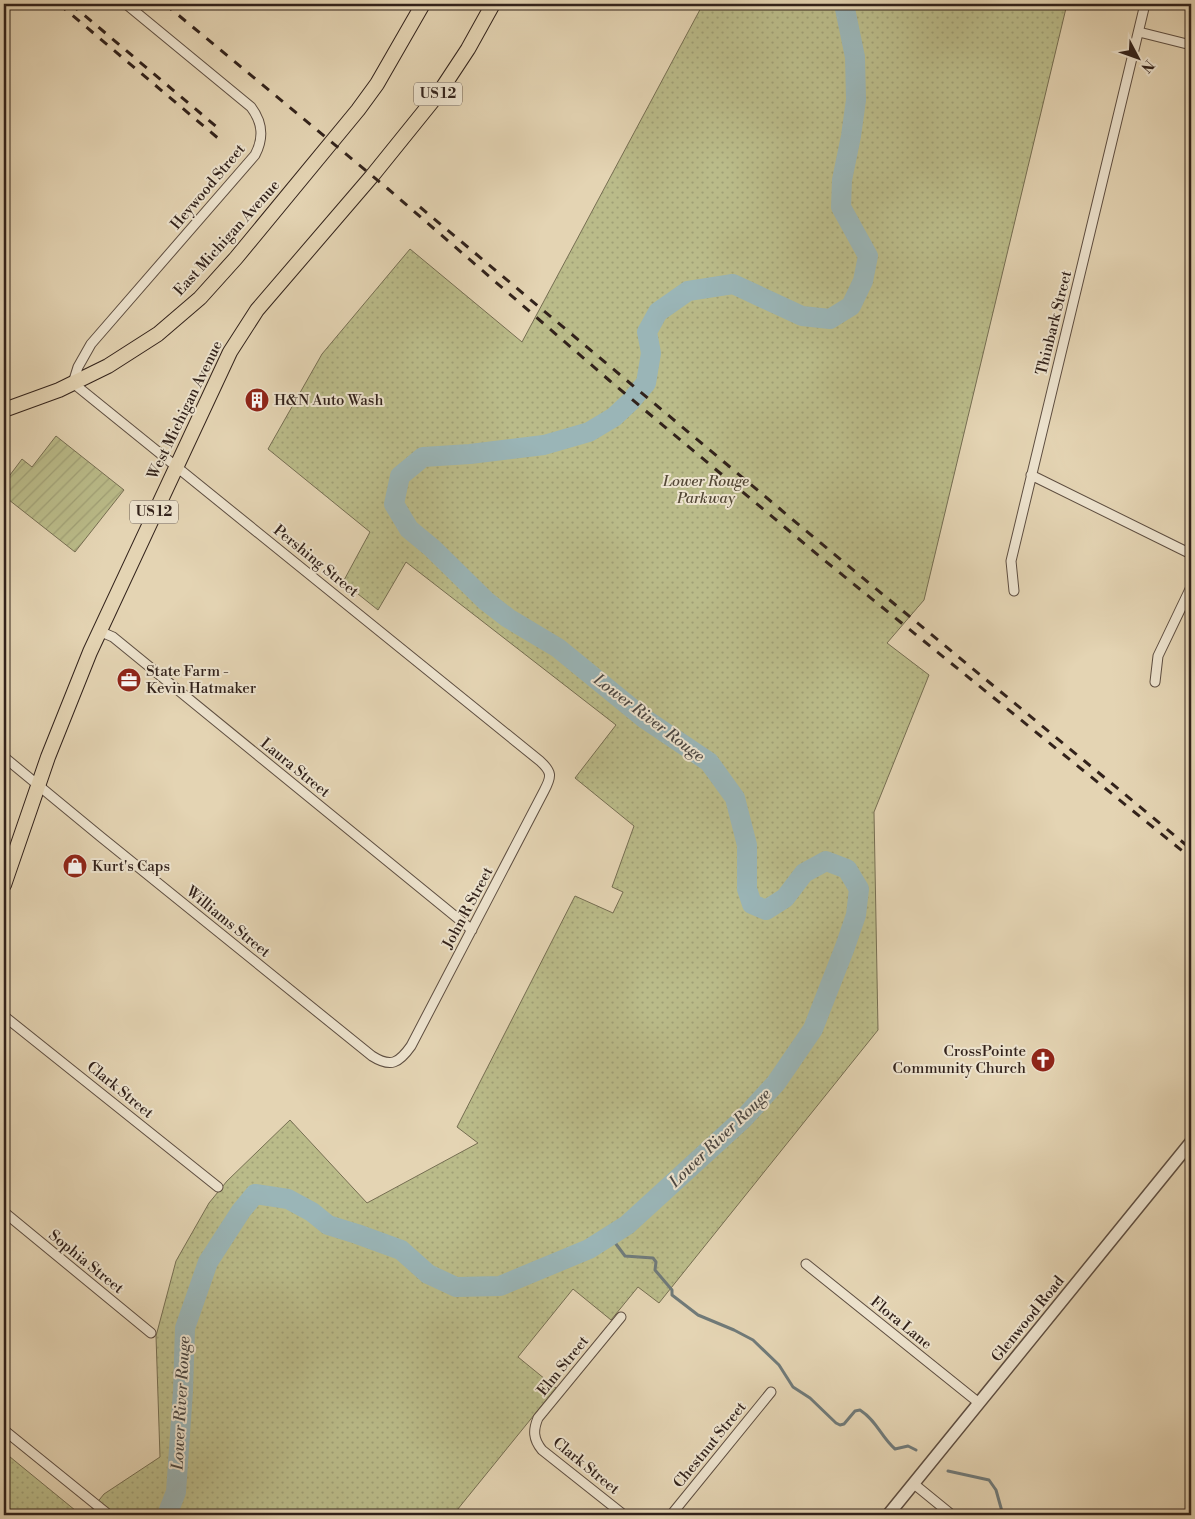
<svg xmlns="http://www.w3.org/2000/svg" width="1195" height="1519" font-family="'Libre Bodoni',serif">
	<defs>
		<pattern id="grass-dots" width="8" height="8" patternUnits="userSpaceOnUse" patternTransform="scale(1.25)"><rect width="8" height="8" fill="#babb89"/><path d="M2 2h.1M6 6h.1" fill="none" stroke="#a0a076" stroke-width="1.8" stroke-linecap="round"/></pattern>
		<pattern id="garden-furrows" width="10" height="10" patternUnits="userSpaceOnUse" patternTransform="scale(1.25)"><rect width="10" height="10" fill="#babb89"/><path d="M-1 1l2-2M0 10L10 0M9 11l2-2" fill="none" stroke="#a0a076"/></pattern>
	</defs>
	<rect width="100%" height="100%" fill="#e4d4b3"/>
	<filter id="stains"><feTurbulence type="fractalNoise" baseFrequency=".004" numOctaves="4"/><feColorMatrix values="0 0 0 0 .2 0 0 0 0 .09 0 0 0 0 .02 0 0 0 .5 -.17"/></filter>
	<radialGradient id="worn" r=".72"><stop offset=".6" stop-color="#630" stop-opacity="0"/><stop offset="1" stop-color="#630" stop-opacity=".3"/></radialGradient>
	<path fill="url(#grass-dots)" stroke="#766e52" d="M703,4H1067L924,600L887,643L929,675L874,812L878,1030L659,1303L638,1287L611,1320L573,1289L518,1357L556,1388L453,1515H87L104,1494L160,1457L156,1336L176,1261L209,1203L227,1181L290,1120L367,1203L478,1143L457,1127L575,896L613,913L623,892L612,887L634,826L575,778L616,725L406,562L378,610L343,582L370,532L268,449L322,354L410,249L522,342Z
		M4,1452L81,1515H4Z"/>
	<path fill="url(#garden-furrows)" stroke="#766e52" d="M56,436L124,490L75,552L4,496V483L22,459L32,467Z"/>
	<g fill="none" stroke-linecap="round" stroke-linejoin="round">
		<path stroke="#707a79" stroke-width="3" d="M610,1236L625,1256L653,1258L656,1262L655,1270L672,1290V1295L698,1315L734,1330L753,1340L779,1365L793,1387L810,1398L836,1423L840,1425L844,1424L855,1411L860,1410C877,1421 881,1437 895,1449L908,1446L916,1450
			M948,1471L989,1480L996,1490L1003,1515"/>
		<path stroke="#9ab5b7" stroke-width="20" d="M167,1515L176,1492L183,1391L185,1328L208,1262L241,1211L255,1194L288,1199L312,1212L328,1225L357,1234L401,1250L428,1274L456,1287L500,1286L589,1249L627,1225L744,1118L776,1083L813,1029L845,947L856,915L859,889L847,869L826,861L804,873L785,898L766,910L752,904L747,889V845L735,798L709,762L645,719L558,648L508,618L486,601L432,548L409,529L394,504L400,476L423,457L470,454L544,445L589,432L614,417L630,402L646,383L651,353L647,332L658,312L688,291L733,284L802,316L830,319L851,306L863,281L868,256L841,207L842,180L851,136L856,100L855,57L844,4"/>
		<defs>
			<path id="minor" d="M1139,32L1191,45
				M1031,475L1191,554
				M1014,591L1011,561L1145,4
				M99,631L113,637L472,930
				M1155,682L1158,656L1191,587
				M4,757L101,837L372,1056C391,1068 399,1063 411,1046L544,791C552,776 552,772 540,761L73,383L78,367L91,344L255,155C264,138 263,123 251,107L126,4
				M4,1016L218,1187
				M4,1212L151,1333
				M806,1264L979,1403
				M621,1317L538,1418C533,1430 533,1439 542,1450L624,1515
				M4,1430L109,1515
				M914,1484L952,1515
				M671,1515L771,1392"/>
			<path id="tertiary" d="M888,1515L1191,1142"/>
			<path id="primary" d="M4,410L59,390L108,366L158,334L200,298L236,258L358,110L377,84L423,4
				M4,885L48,757L90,652L230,352L257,310L372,176L439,93L468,49L493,4"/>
		</defs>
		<use href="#minor" stroke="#5e4e41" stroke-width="11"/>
		<use href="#tertiary" stroke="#5e4e41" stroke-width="14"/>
		<use href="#primary" stroke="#32221b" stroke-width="16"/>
		<use href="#minor" stroke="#ede3ce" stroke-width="9"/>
		<use href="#tertiary" stroke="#ede3ce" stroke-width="11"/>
		<use href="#primary" stroke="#e4d4b3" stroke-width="14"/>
		<path stroke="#32221b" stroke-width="3" stroke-dasharray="9 9" stroke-linecap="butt" d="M59,4L219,139
			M71,4L218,128
			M165,4L387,188L610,381L824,560L1191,858
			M420,207L817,540L1191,849"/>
	</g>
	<defs>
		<symbol id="building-disc" viewBox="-11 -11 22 22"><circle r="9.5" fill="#8f2418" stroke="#ede3ce"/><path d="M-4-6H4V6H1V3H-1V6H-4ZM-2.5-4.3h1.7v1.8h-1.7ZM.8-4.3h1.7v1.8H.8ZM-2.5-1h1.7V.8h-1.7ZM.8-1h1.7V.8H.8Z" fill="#fff"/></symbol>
		<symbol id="office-disc" viewBox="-11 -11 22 22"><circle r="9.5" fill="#8f2418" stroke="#ede3ce"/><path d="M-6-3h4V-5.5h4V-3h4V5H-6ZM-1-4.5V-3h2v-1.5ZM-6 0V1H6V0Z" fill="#fff"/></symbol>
		<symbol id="shop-disc" viewBox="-11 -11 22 22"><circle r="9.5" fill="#8f2418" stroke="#ede3ce"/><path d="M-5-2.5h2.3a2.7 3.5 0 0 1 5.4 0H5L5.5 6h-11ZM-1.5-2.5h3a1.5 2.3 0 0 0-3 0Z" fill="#fff"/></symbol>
		<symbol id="church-disc" viewBox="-11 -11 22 22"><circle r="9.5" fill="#8f2418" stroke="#ede3ce"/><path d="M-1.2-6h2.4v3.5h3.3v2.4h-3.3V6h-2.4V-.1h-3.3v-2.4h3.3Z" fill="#fff"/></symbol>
	</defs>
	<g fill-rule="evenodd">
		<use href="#building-disc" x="243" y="386" width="28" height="28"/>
		<use href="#office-disc" x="115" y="666" width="28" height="28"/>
		<use href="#shop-disc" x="61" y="852" width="28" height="28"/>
		<use href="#church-disc" x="1029" y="1046" width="28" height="28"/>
	</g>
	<g text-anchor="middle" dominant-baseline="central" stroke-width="4" stroke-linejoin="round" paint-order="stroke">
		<g fill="#ede3ce" stroke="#6a5c51" stroke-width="1">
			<rect x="414" y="82.5" width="48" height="23" rx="4"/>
			<rect x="130" y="500.5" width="48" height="23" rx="4"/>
		</g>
		<g font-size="14" font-weight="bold" fill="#32221b">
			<text x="438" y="94">US 12</text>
			<text x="154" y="512">US 12</text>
		</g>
		<g font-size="15" fill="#32221b" stroke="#ede3ce">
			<text transform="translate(208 187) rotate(-50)">Heywood Street</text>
			<text transform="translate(227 238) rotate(-48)">East Michigan Avenue</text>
			<text transform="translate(1054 323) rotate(-76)">Thinbark Street</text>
			<text transform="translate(185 410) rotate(-64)">West Michigan Avenue</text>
			<text transform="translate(316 561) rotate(39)">Pershing Street</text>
			<text transform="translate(295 768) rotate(39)">Laura Street</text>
			<text transform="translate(468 908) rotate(-62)">John R Street</text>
			<text transform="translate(228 922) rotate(39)">Williams Street</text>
			<text transform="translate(120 1090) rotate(39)">Clark Street</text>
			<text transform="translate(86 1262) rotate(39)">Sophia Street</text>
			<text transform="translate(1028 1319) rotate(-51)">Glenwood Road</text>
			<text transform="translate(901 1323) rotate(39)">Flora Lane</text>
			<text transform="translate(563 1366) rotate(-51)">Elm Street</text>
			<text transform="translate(710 1445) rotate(-51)">Chestnut Street</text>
			<text transform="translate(586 1466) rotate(39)">Clark Street</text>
		</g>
		<g font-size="15" fill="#32221b" stroke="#ede3ce" text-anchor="start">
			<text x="274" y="400">H&amp;N Auto Wash</text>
			<text x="146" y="671">State Farm -<tspan x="146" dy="17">Kevin Hatmaker</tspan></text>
			<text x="92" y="866">Kurt's Caps</text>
			<text x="1026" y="1051" text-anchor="end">CrossPointe<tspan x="1026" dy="17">Community Church</tspan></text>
		</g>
		<g font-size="15" font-style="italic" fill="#544836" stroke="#ede3ce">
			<text x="706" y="481">Lower Rouge<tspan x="706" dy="17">Parkway</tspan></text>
		</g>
		<g font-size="16" font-style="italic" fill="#4c4742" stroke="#ede3ce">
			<text transform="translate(649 718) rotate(37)">Lower River Rouge</text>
			<text transform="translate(720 1138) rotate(-44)">Lower River Rouge</text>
			<text transform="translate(181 1403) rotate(-87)">Lower River Rouge</text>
		</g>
	</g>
	<rect width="1195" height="1519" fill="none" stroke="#e4d4b3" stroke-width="20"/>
	<rect x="5" y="5" width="1185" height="1509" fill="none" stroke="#32221b" stroke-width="2.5"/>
	<rect x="10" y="10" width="1175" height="1499" fill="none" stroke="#32221b"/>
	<g transform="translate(1138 58) rotate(131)" stroke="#ede3ce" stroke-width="4" paint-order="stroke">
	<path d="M0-4L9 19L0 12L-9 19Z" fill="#32221b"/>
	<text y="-8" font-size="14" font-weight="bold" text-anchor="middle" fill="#32221b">N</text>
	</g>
	<rect width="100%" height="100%" filter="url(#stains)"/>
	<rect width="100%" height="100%" fill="url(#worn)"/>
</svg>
